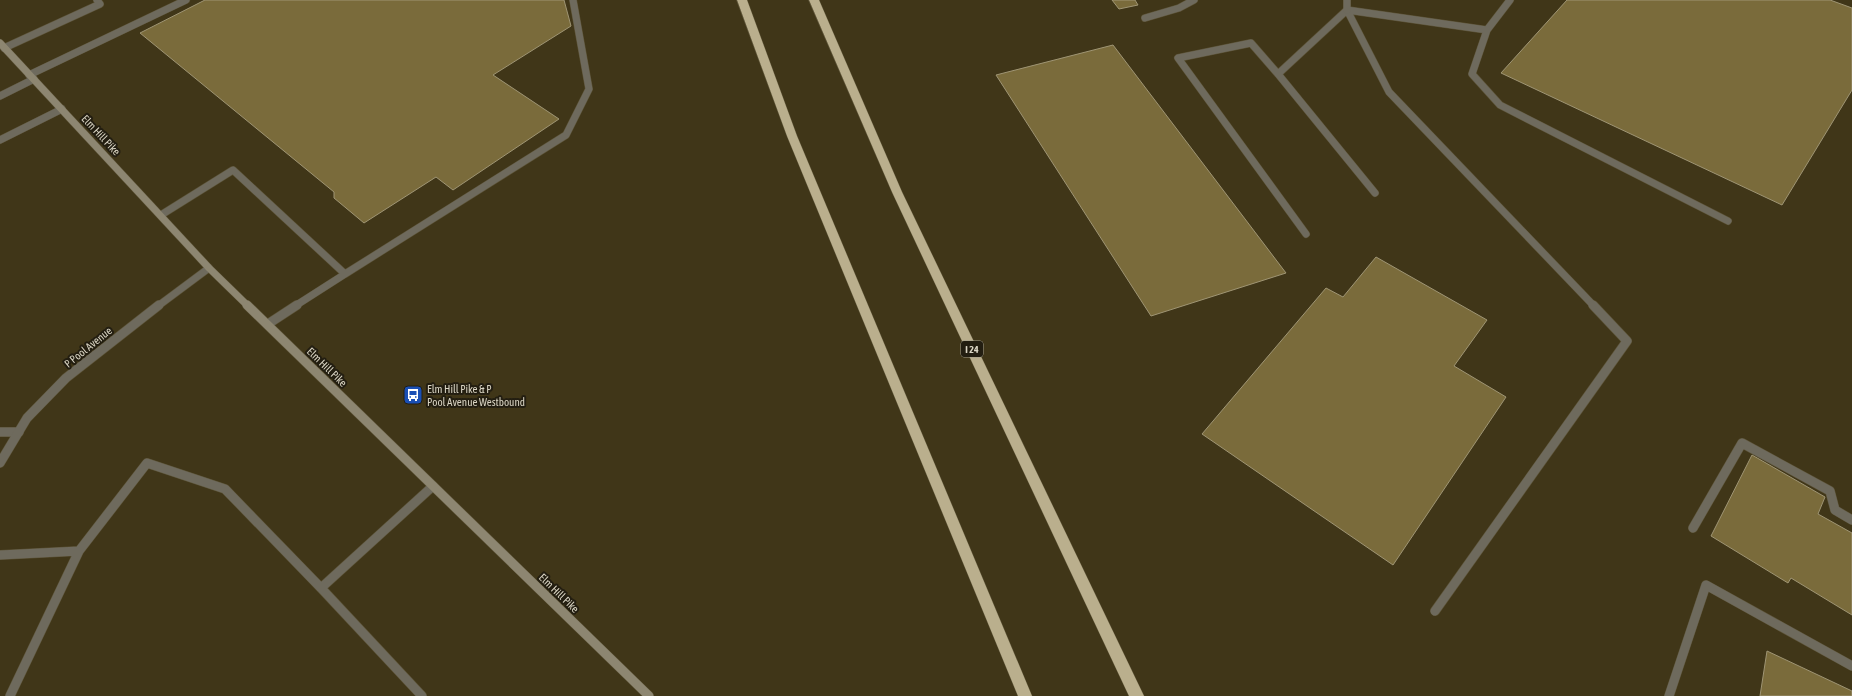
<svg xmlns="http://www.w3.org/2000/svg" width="1852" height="696" font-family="'Asap Condensed',sans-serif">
	<rect width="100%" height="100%" fill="#403618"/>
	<path fill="#7a6b3b" stroke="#9f9574" d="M205,0H564L571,26L493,75L559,119L453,190L436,177L364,223L334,198V192L140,33Z
		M1112,0H1135L1138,5L1119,9Z
		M1567,0H1830L1852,8V90L1782,205L1501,73Z
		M1113,45L1286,273L1151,316L996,75Z
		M1376,257L1487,320L1454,366L1506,397L1393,565L1202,434L1326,288L1343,297Z
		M1752,455L1825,497L1818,514L1852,533V615L1791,578L1788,583L1711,536Z
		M1767,651L1852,691V696H1760Z"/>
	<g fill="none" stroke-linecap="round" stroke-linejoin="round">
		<defs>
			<path id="lane-far1" d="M1510,0L1487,30L1472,74L1500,105L1728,221
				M1347,10L1389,92L1594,306
				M1347,10L1487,30
				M1145,18L1179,8L1194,0
				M4,48L100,4L97,0
				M1278,74L1375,193
				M29,75L186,0
				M0,96L34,79
				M0,140L62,109
				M161,215L233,170L345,274L295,306
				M1306,234L1178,58L1251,43L1278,74L1347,10
				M345,274L566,135L589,89L573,0"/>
			<path id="lane" d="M268,324L297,305
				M0,432H19
				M1693,528L1742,443L1830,491L1835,510L1852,520
				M79,551L147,463L225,489L321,588
				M0,555L79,551L10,696
				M1435,611L1627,341L1593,305
				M422,696L321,588L433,486
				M1669,696L1706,585L1852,666"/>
			<path id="street-far1" d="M1347,0V10
				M158,306L209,268"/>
			<path id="street" d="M0,463L27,418L66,378L159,305"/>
			<path id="secondary-far1" d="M0,43L209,268L248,306"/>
			<path id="secondary" d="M247,305L649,696"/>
			<path id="highway" d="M737,0H747L797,136L1032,696H1018L787,136Z
				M809,0H819L902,192L1144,696H1129L892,192Z"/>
		</defs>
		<use href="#lane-far1" stroke="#5c5337" stroke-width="8"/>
		<use href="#lane" stroke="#5c5337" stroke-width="10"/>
		<use href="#street-far1" stroke="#5c5337" stroke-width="8"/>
		<use href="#street" stroke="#5c5337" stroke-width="10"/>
		<use href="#secondary-far1" stroke="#5c5337" stroke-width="8"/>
		<use href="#secondary" stroke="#5c5337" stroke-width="10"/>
		<use href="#highway" stroke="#5c5337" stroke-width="1"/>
		<use href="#lane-far1" stroke="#6e6a5d" stroke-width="7"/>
		<use href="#lane" stroke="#6e6a5d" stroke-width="9"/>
		<use href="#street-far1" stroke="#6e6a5d" stroke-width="7"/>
		<use href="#street" stroke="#6e6a5d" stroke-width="9"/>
		<use href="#secondary-far1" stroke="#8d8671" stroke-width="7"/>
		<use href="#secondary" stroke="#8d8671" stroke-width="9"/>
		<use href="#highway" fill="#baaf8d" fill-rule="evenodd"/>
	</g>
	<defs>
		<symbol id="bus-square" viewBox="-11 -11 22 22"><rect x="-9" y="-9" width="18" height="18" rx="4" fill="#1a4fb4" stroke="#231e11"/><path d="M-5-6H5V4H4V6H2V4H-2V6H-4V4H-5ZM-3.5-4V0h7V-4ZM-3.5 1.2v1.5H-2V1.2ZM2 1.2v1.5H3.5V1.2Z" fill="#fff"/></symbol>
	</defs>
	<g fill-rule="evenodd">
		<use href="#bus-square" x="402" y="384" width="22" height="22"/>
	</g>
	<g text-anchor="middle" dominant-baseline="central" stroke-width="4" stroke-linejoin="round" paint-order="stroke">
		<rect fill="#231e11" stroke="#a39e8e" stroke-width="1" x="961" y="341" width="22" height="16" rx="3"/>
		<g font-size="10" font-weight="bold" fill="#dad5c4">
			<text x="972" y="349">I 24</text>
		</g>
		<g font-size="11" fill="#dad5c4" stroke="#231e11">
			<text transform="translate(101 135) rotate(47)">Elm Hill Pike</text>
			<text transform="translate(88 347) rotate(-39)">P Pool Avenue</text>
			<text transform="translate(327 367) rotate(44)">Elm Hill Pike</text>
			<text transform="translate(559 593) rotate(44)">Elm Hill Pike</text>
		</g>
		<g font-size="11" fill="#dad5c4" stroke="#231e11" text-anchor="start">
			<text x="427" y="389">Elm Hill Pike &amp; P<tspan x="427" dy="13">Pool Avenue Westbound</tspan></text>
		</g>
	</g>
</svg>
